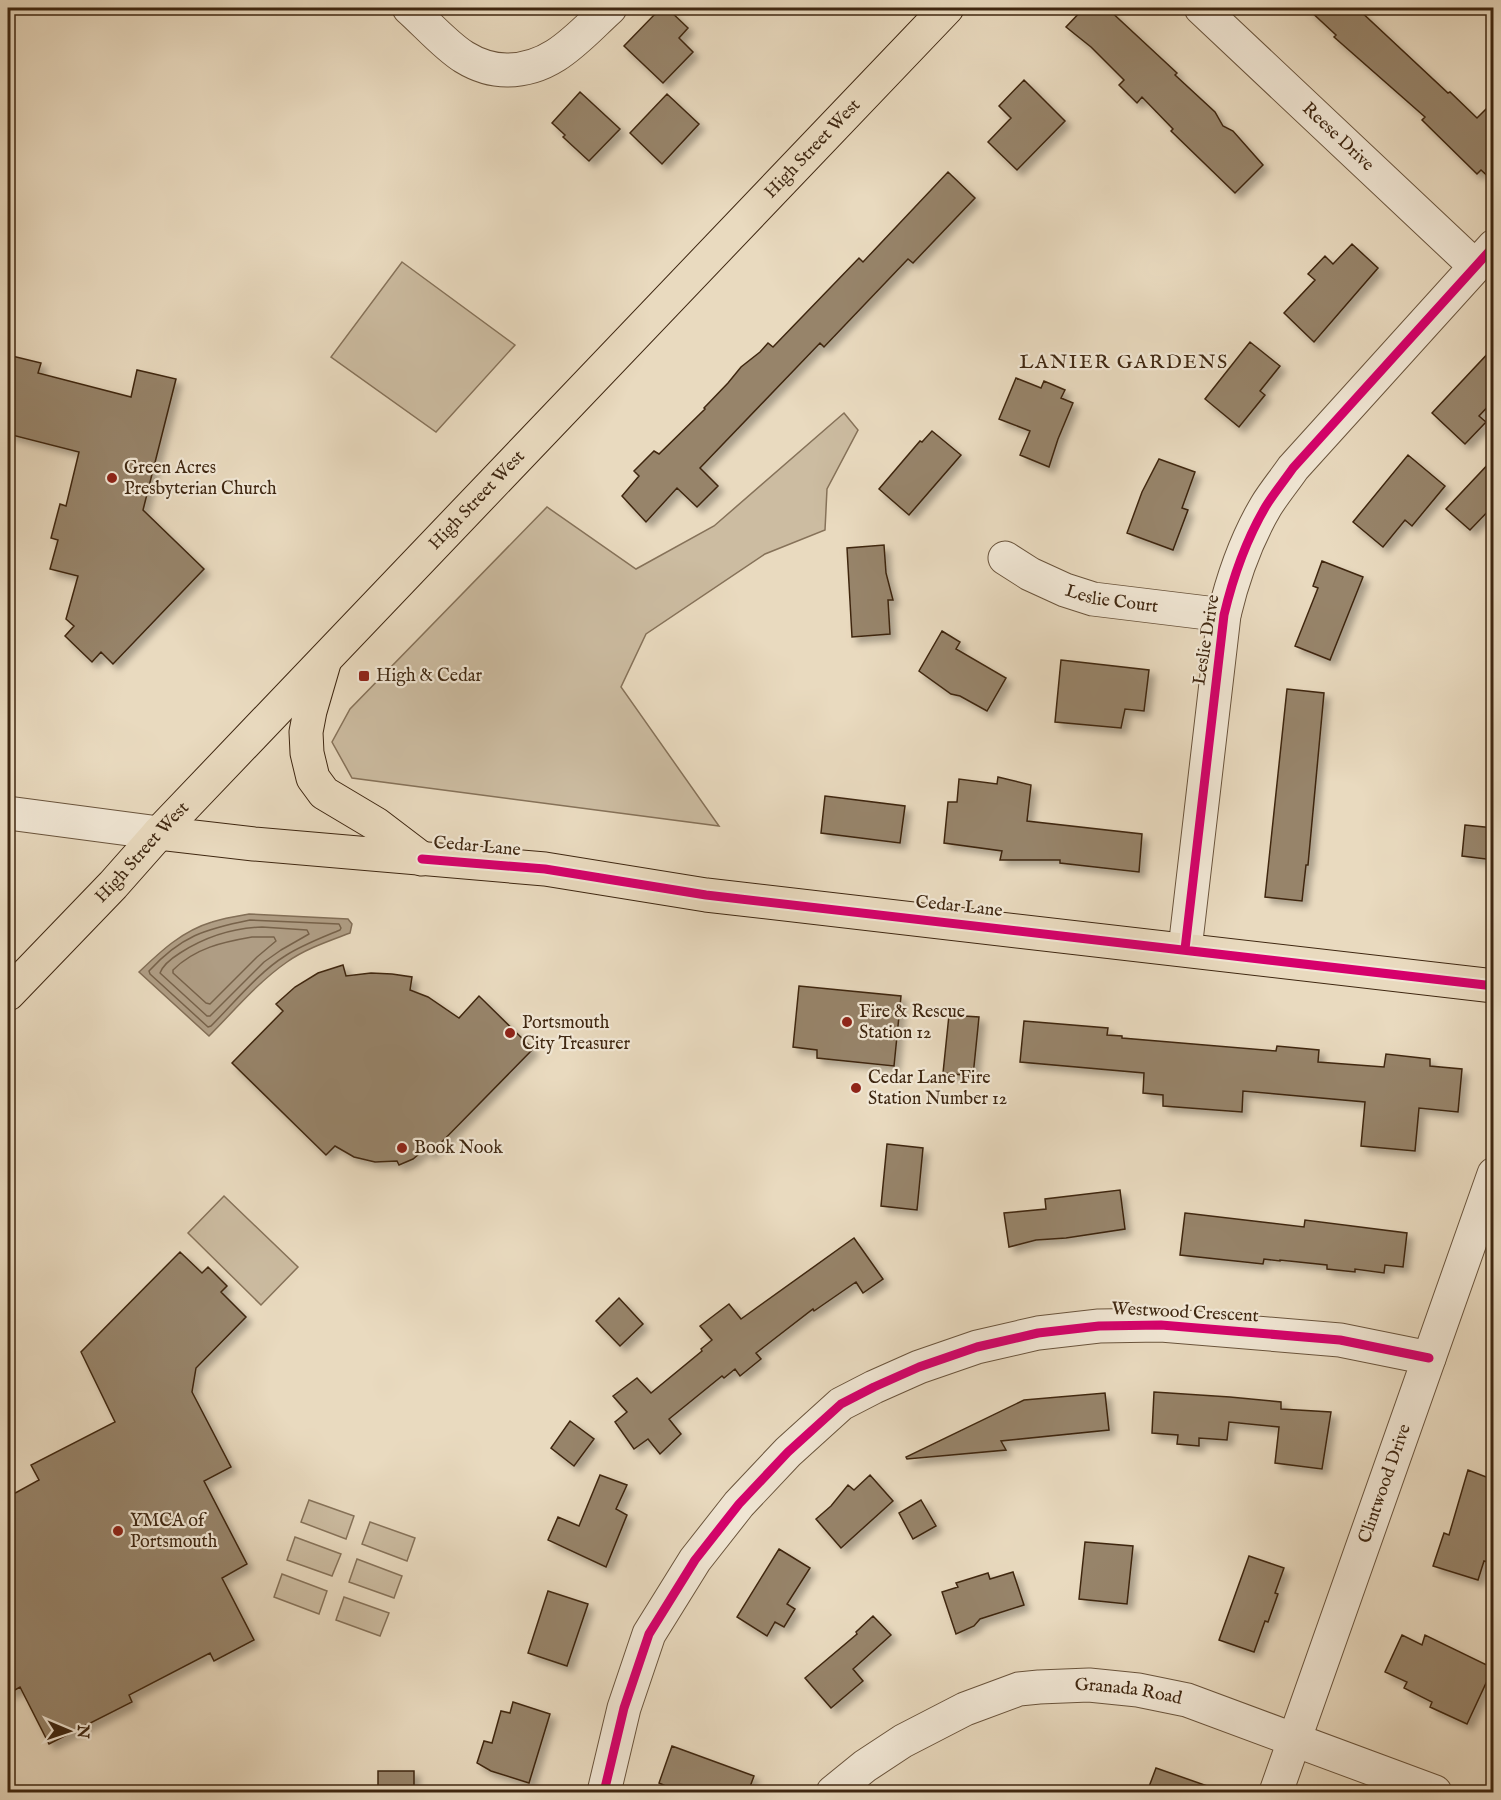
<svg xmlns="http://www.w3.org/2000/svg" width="1501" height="1800" font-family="'IM FELL English',serif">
	<defs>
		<filter id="shadow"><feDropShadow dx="5.5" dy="5.5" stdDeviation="3" flood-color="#0004"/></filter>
	</defs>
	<rect width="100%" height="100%" fill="#e9dabf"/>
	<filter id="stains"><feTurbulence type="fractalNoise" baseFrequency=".00333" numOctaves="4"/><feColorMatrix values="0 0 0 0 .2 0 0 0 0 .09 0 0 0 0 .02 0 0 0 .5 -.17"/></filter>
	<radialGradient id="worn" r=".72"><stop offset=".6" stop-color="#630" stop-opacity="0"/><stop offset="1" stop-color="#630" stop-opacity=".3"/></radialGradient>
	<path fill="#ccbca1" stroke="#867259" stroke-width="1.5" d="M402,262L515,345L436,432L331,357Z
		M844,413L858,430L827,489L825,530L765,554L646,634L621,687L719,826L352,778L332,742L350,709L547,507L636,569L714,526Z
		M224,1196L298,1267L261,1305L188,1233Z
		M309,1500L354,1516L346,1539L301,1522Z
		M370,1522L415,1538L407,1561L362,1544Z
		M295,1537L341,1554L332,1576L287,1560Z
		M357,1559L402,1576L394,1598L349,1582Z
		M282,1574L327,1591L319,1614L274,1597Z
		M344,1597L389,1613L380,1636L336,1620Z"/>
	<path fill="#af9d84" stroke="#826e56" stroke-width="1.5" d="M249,914L348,919L352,924L350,933C329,941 305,949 287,962C258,982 233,1012 209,1036L139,972C161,951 182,931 212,922C224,918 237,916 249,914Z"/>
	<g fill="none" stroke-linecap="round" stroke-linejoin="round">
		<path stroke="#77624a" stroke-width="1.5" d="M250,920L339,924L341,928L340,930C321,938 302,945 285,956C259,972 233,1004 211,1026L208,1027L150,974L149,971C181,936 205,929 250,920Z
			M262,927L307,930L309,934L281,950L264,962L210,1016H207L160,973C163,965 172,958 180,953C205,937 232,928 262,927Z
			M252,937H274L276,941L257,957L210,1004L206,1003L173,973V970C195,948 223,942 252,937Z"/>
	</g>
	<path fill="#97846b" stroke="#3f2711" stroke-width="1.5" filter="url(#shadow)" d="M667,8L688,28L679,38L693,52L663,83L624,46L654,15Z
		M1084,8H1107L1177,73L1175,75L1215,112L1223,126L1233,131L1263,165L1235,193L1171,131L1173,129L1142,97L1137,103L1119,85L1124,80L1091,47L1066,27Z
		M1307,8H1357L1448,93L1450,92L1477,118L1494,101V182L1481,170L1477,174L1422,120L1425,117L1334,37L1336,35Z
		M1024,80L1065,121L1017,170L988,142L1011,118L999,106Z
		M580,92L620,129L589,161L563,137L565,135L552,123Z
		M667,94L699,124L662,164L630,133Z
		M948,172L975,198L913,263L908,259L824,347L820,343L700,468L718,486L697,507L677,488L646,522L622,496L639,476L634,471L654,451L659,454L705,409L704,408L728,383L741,367L760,352L768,343L773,347L859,258L863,262Z
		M1352,244L1378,268L1314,342L1284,313L1315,280L1308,274L1325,256L1333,264Z
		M1250,342L1280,366L1260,391L1265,395L1239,427L1205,399Z
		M1494,347V400L1479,416L1486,422L1465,444L1432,413Z
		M8,355L41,363L38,373L131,397L137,370L176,379L143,510L204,569L113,664L101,652L92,662L65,636L74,626L66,619L78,576L50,569L58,540L51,538L60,504L66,506L79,452L8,434Z
		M1016,378L1041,388L1044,381L1065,390L1061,398L1073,403L1058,439L1049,467L1020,455L1030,431L999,419Z
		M932,431L961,455L909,515L879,489L920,441L922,442Z
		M1408,455L1445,486L1412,526L1405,520L1383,547L1353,522Z
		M1494,458V505L1470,530L1446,509Z
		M1159,459L1195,472L1182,508L1188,510L1173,550L1127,533L1142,492Z
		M884,545L886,573L893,600H888L890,634L852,637L847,548Z
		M1322,561L1363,577L1330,660L1295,646L1318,588L1313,586Z
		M942,631L960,642L956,649L1006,678L987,711L960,696L951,694L919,671Z
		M1061,660L1149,670L1144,711L1125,709L1121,728L1055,722Z
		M1287,689L1324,693L1308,865H1306L1302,901L1265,897Z
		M998,777L1031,785L1027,821L1142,834L1139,872L1060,863V860H1000L1002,851L944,843L948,802H957L959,779L997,784Z
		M825,796L905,806L900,843L821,833Z
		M1465,825L1494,828V860L1462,856Z
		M343,965L346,976L371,973L392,974L412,977L410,990L428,997L459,1018L479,996L533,1049L430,1154L425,1149L413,1159L399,1165L397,1161L375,1162L354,1157L335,1146L326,1155L232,1063L283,1011L276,1004L295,987L318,973Z
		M799,986L901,996L894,1066L817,1058V1050L793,1047Z
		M949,1015L979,1017L973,1076L943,1073Z
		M1024,1021L1108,1028L1107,1035L1122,1036V1038L1276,1051L1277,1046L1319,1050L1318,1062L1384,1067L1386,1054L1430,1059V1066L1462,1069L1458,1112L1419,1108L1415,1151L1361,1146L1365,1102L1243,1091L1242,1112L1163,1106V1095L1143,1093L1144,1073L1020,1062Z
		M887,1144L923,1148L917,1210L881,1206Z
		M1120,1190L1125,1229L1066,1238L1036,1240L1009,1247L1004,1213L1046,1209L1045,1199Z
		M1185,1213L1304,1227L1305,1220L1407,1233L1403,1267L1385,1265L1384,1273L1355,1269V1272L1327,1269V1265L1280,1260V1261L1264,1259L1263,1264L1180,1255Z
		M854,1238L883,1279L863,1293L856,1282L814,1311L813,1309L756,1353L761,1359L740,1376L735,1369L724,1378L722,1376L669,1419L681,1434L660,1454L648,1439L634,1449L615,1422L627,1412L613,1396L637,1378L651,1393L702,1351L701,1349L712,1340L700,1326L729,1304L741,1319Z
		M180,1252L202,1273L208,1267L227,1286L221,1292L246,1317L196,1368L192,1392L231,1467L204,1481L247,1564L222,1578L254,1640L214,1661L210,1653L129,1695L132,1702L49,1744L20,1687L8,1694V1497L39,1480L31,1465L115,1422L81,1352Z
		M619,1298L643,1324L620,1346L596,1321Z
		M1154,1392L1230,1397L1281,1402V1409L1331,1412L1322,1469L1275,1463L1279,1427L1229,1422L1227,1440L1199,1438V1446L1177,1444L1178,1435L1152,1433Z
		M1105,1393L1109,1430L1001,1441L1006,1450L907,1459L906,1457L1024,1400Z
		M570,1421L594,1439L574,1466L551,1448Z
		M1468,1470L1494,1480V1564L1484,1561L1478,1580L1433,1566L1444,1533L1449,1535Z
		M600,1475L627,1485L616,1509L627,1515L606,1567L548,1540L558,1517L579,1526Z
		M870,1475L893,1501L841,1548L816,1519L831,1506L848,1485L854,1490Z
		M921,1500L936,1526L913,1539L899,1513Z
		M1085,1542L1133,1546L1127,1604L1079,1599Z
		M779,1549L810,1568L787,1604L795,1609L784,1627L775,1622L767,1636L737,1617Z
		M1249,1556L1284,1568L1275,1593L1278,1594L1268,1622L1265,1621L1254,1652L1219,1640Z
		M1013,1572L1024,1605L980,1619L974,1626L956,1634L942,1592L958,1587L956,1583L988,1573L990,1579Z
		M548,1591L588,1604L567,1666L528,1653Z
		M873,1616L891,1635L853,1669L863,1681L831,1708L805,1678L857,1634L856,1632Z
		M1402,1635L1422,1645L1425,1635L1493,1668L1467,1724L1430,1707L1432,1702L1404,1688L1407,1682L1385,1672Z
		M513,1702L550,1714L529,1783L491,1771L477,1763L484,1741L492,1743L501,1711L510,1713Z
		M672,1746L754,1776L748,1792H679L659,1783Z
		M1156,1768L1216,1789V1792H1147Z
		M378,1771H414V1792H378Z"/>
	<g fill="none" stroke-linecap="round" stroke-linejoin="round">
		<defs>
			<g id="minor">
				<path d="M409,8C425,22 446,46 464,57C477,65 492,70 507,70C553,70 579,36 610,8"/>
				<path id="s1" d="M1201,8L1475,266"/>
				<path id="s2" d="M1005,558L1030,574L1065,590L1093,599L1224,615"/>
				<path d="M8,813L159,833"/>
				<path d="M1185,949L1224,615C1233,577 1246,540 1266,506C1274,493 1284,481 1293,468L1494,246"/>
				<path d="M604,1792L624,1708L649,1634L695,1560L739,1504L788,1452L841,1404L874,1387L919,1367L977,1347L1038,1333L1099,1326L1161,1325L1340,1340L1429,1358"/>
				<path id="s3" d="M833,1792L865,1766L903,1741L965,1709L1019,1689L1039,1687L1089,1685L1138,1690L1187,1700L1435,1792"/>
				<path id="s4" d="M1276,1792L1494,1174"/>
			</g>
			<g id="major">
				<path d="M324,663L310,711L306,732L307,753L313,778L324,793L376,824L422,859"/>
				<path d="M159,833L254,844L545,869L706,895L1494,986"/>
				<path id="s5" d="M8,994L113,885L159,833L947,8"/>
			</g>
		</defs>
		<use href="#minor" stroke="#6a543c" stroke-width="35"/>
		<use href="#major" stroke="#3f2711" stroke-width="35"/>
		<use href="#minor" stroke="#f1e7d5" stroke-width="33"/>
		<use href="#major" stroke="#e9dabf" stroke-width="33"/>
		<defs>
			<path id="cycleway" d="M422,859L545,869L706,895L1494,986
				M1185,949L1224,615C1233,577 1246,540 1266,506C1274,493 1284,481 1293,468L1494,246
				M604,1792L624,1708L649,1634L695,1560L739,1504L788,1452L841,1404L874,1387L919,1367L977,1347L1038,1333L1099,1326L1161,1325L1340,1340L1429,1358"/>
		</defs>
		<use href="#cycleway" stroke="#f1e7d5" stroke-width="13"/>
		<use href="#cycleway" stroke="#d6006c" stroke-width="9"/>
	</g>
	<g fill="#8f2418" stroke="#f1e7d5" stroke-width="2">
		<circle cx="112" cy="478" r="6"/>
		<rect x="358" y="670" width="12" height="12" rx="3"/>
		<circle cx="847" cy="1022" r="6"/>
		<circle cx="510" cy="1033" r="6"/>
		<circle cx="856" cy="1088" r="6"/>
		<circle cx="402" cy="1148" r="6"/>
		<circle cx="118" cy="1531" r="6"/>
	</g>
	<g text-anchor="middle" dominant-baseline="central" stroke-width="4.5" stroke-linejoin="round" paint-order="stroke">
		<g font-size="18" fill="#3f2711" stroke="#f1e7d5">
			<text stroke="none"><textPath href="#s1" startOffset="188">Reese Drive</textPath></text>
			<text stroke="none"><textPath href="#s5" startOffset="1167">High Street West</textPath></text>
			<text stroke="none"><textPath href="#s5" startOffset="681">High Street West</textPath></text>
			<text stroke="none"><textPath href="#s2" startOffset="116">Leslie Court</textPath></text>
			<text transform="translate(1207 640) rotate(-81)">Leslie Drive</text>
			<text transform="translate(477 847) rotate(5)">Cedar Lane</text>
			<text stroke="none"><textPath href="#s5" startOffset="195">High Street West</textPath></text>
			<text transform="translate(959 907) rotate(6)">Cedar Lane</text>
			<text transform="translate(1185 1313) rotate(3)">Westwood Crescent</text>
			<text stroke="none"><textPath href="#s4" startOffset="327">Clintwood Drive</textPath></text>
			<text stroke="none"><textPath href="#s3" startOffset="324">Granada Road</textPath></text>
		</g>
		<g font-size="18" fill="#3f2711" stroke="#f1e7d5" text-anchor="start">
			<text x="124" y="468">Green Acres<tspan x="124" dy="21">Presbyterian Church</tspan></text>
			<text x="376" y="676">High &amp; Cedar</text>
			<text x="859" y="1012">Fire &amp; Rescue<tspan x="859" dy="21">Station 12</tspan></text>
			<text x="522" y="1023">Portsmouth<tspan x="522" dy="21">City Treasurer</tspan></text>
			<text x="868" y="1078">Cedar Lane Fire<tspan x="868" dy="21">Station Number 12</tspan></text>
			<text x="414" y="1148">Book Nook</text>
			<text x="130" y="1521">YMCA of<tspan x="130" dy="21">Portsmouth</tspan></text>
		</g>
		<g font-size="20" letter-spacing="1.5" fill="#3f2711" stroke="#f1e7d5">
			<text x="1124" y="362">LANIER GARDENS</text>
		</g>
	</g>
	<rect width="1501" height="1800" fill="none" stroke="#e9dabf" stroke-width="30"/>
	<rect x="9" y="9" width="1483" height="1782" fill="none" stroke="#3f2711" stroke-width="3"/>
	<rect x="15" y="15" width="1471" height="1770" fill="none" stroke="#3f2711" stroke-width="1.5"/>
	<g transform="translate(69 1731) rotate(92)" stroke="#f1e7d5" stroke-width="4.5" paint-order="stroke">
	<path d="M0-4.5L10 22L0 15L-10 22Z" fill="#3f2711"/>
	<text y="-9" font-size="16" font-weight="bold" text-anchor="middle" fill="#3f2711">N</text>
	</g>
	<rect width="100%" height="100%" filter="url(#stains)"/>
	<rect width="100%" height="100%" fill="url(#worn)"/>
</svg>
